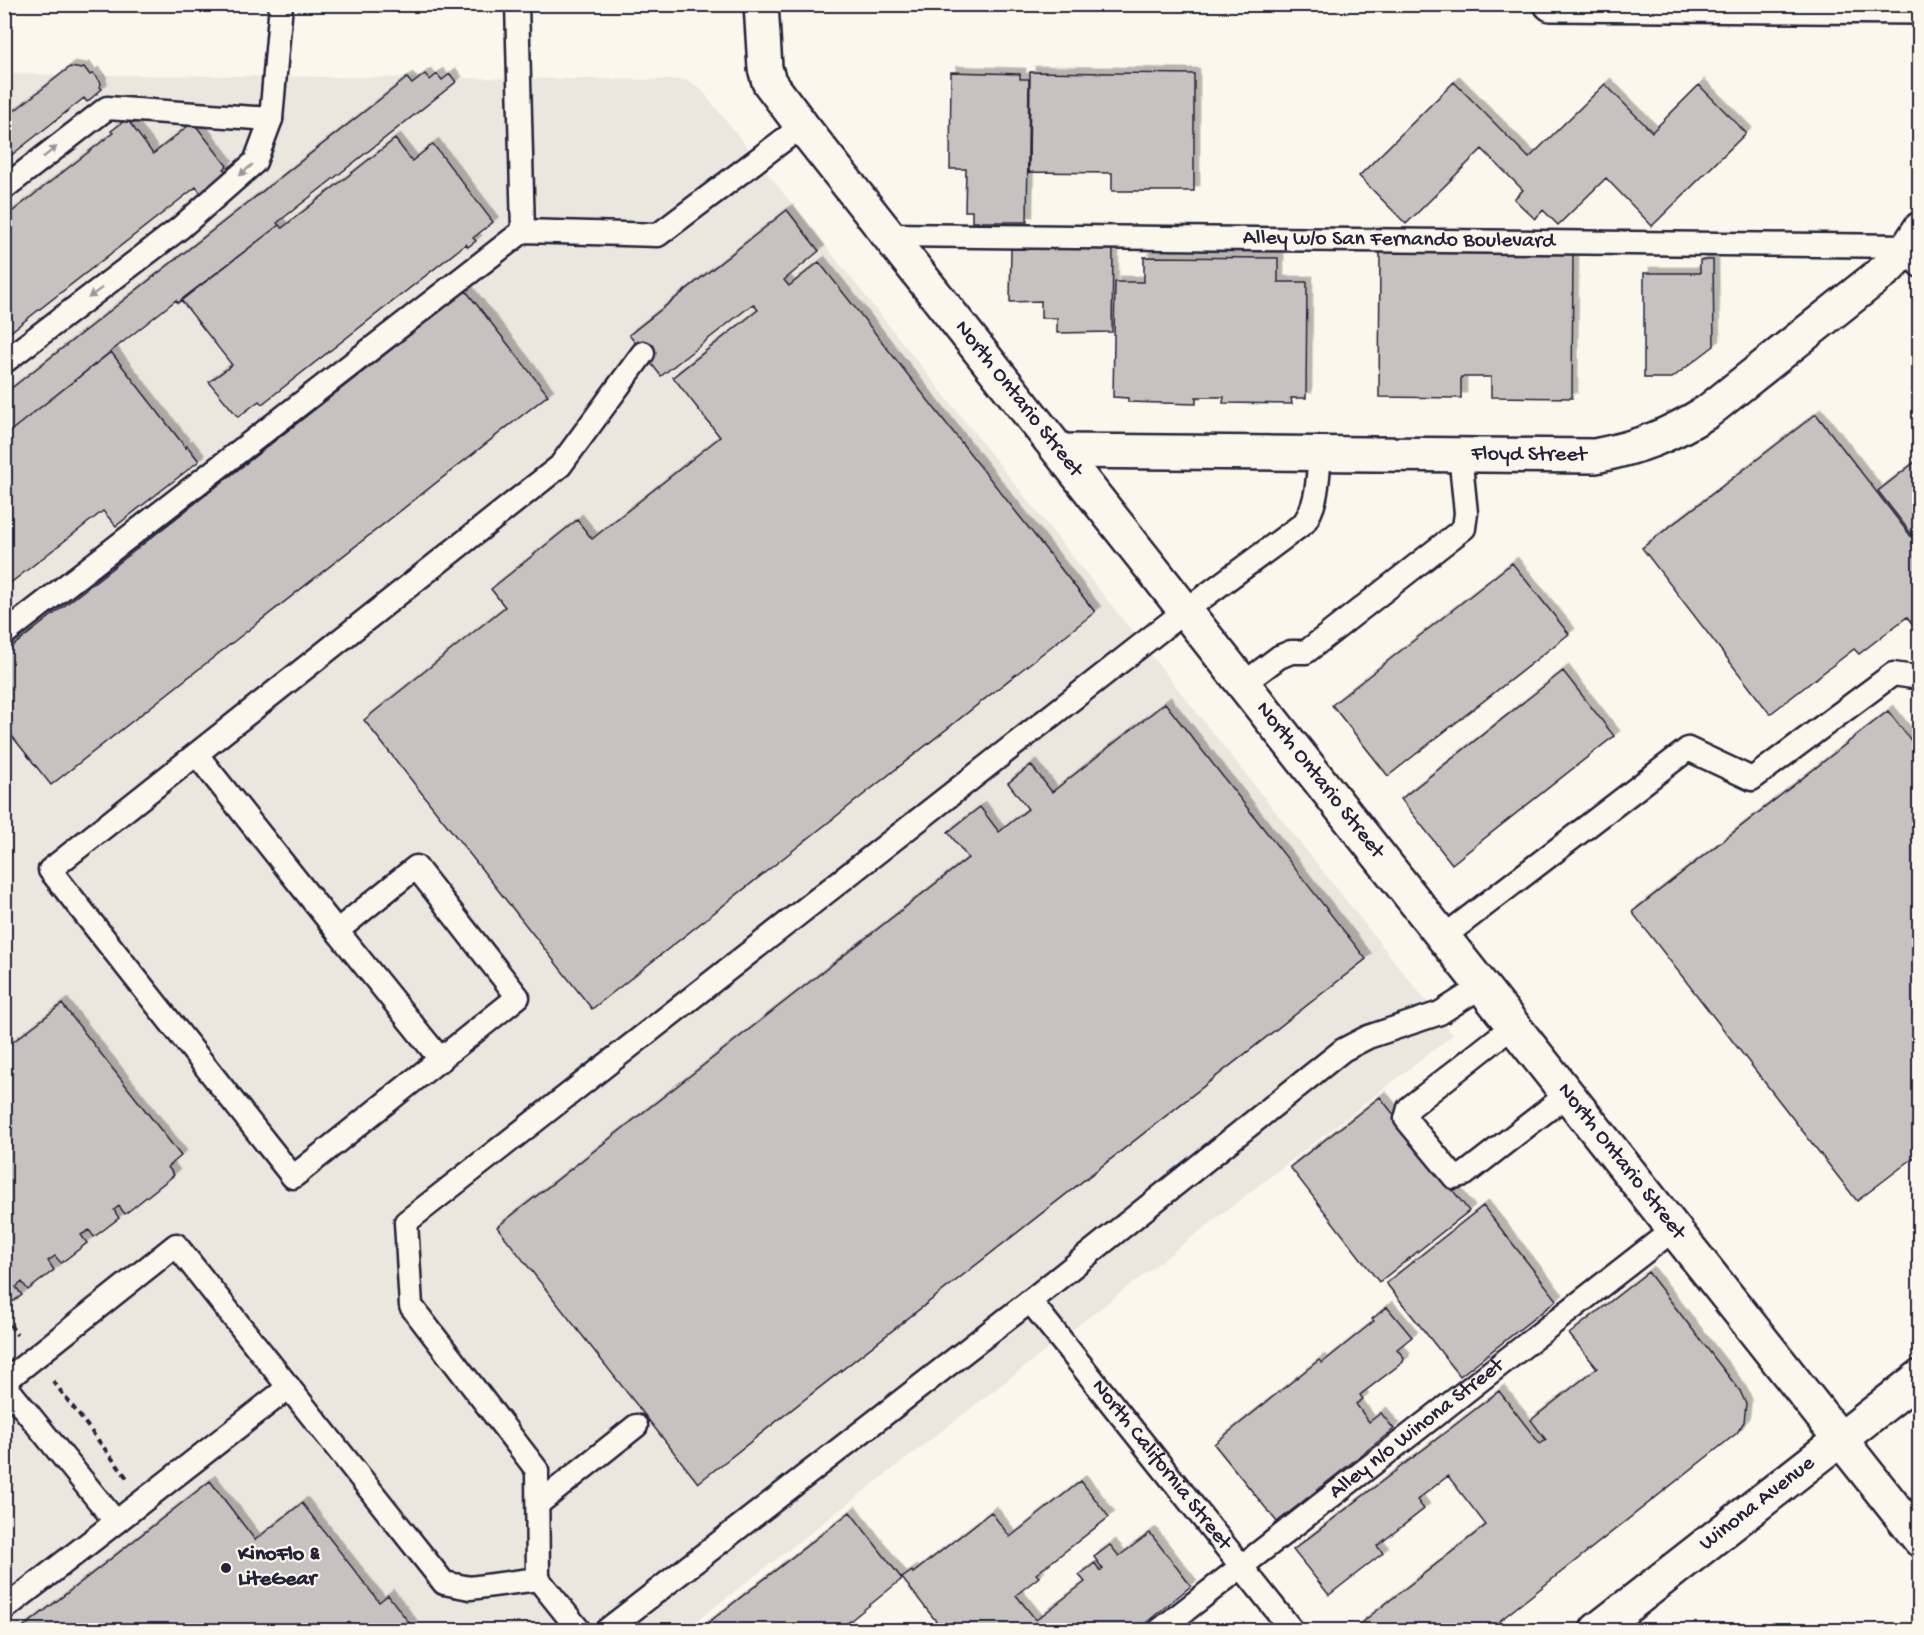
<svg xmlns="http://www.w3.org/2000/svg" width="1924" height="1635" font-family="'Gochi Hand',sans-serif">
	<defs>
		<filter id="shadow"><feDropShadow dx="5.5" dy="-5.5" stdDeviation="0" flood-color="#0004"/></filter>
	</defs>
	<rect width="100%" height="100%" fill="#fbf7ec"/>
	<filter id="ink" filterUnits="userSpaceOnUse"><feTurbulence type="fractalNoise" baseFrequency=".0167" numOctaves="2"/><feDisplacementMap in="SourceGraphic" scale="12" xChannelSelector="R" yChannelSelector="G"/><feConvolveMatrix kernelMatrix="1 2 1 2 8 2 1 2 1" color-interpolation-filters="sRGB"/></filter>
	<g filter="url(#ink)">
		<path fill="#ebe7df" d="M5,74L687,80L700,88L1453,1035L685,1630H5Z"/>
		<path fill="#c6c2c0" stroke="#22223b" stroke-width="1.5" filter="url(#shadow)" d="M70,67L82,69L84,67L90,75L93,73L101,83L100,87L102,89L87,102L84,98L4,161V119Z
			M951,72L1020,74V79H1029L1027,222H972V211H965L966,169H950Z
			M1030,72L1194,74V191H1112V173L1029,172Z
			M425,74L430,80L437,74L442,80L450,74L456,82L277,223L279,225L178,303L176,300L4,436V394L407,78L412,84Z
			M1454,82L1529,158L1605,84L1652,132L1699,85L1746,133L1652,226L1606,178L1558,225L1543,210L1535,219L1514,199L1523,190L1482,149L1406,224L1359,176Z
			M127,119L153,154L193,122L227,166L224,169L230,176L204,197L196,187L4,337V218L113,133L111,131Z
			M395,139L412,161L433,144L493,222L473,238L476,241L468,247L466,244L262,404L259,401L238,417L209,382L232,365L181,300L279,225L282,228Z
			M787,210L819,251L784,280L789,286L819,262L1095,612L592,1009L364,720L505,607L491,589L577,520L592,539L720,437L673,377L758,310L753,304L661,376L629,335Z
			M1011,249H1113L1112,332L1057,333V318H1041V301L1010,302Z
			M1380,251L1573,252L1572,398L1491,397V377H1461V398L1379,397Z
			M1144,257L1278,258V282H1307L1306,398H1291L1292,404L1223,403L1224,397H1196V404L1128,402V398L1113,397L1115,282H1144Z
			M1700,260H1713L1714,346L1672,378H1644V273H1700Z
			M466,291L548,395L51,785L4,726V653Z
			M111,352L186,448L187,446L199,461L116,526L103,511L4,588V436Z
			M1816,414L1920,548V634L1907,617L1859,654L1854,649L1770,714L1642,548Z
			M1920,458V545L1878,491Z
			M1512,563L1569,634L1388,776L1332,705Z
			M1563,671L1614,736L1452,864L1401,799Z
			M1165,703L1366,959L698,1483L497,1227L968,858L948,832L980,807L999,832L1028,809L1008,783L1031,765L1052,792Z
			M1888,711L1920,752V1153L1857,1201L1632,912Z
			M62,1004L181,1156L168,1167L174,1175L125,1214L119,1206L114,1210L119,1218L94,1237L89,1230L81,1235L87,1243L61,1263L55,1256L48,1261L54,1270L28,1290L22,1282L16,1287L22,1295L4,1308V1049Z
			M1380,1097L1469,1211L1379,1282L1290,1167Z
			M1483,1206L1557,1300L1460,1376L1386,1283Z
			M1648,1272L1740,1391L1746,1404L1744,1422L1737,1433L1488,1630H1359L1356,1627L1486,1525L1448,1476L1417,1500L1424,1509L1377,1546L1383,1553L1329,1595L1293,1550L1499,1391L1540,1444L1546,1440L1531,1420L1597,1368L1569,1334Z
			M1387,1307L1412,1337L1397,1349L1404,1358L1403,1362L1360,1395L1363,1399L1356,1404L1369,1422L1381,1413L1394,1429L1277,1522L1214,1444L1319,1360L1322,1363L1374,1321L1372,1319Z
			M210,1481L255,1540L302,1503L379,1602L388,1595L413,1628L410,1630H20Z
			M1081,1481L1109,1517L1036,1574L1039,1577L1016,1595L1036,1620L1085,1582L1079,1575L1095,1563L1100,1571L1103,1569L1094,1557L1110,1545L1119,1556L1150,1533L1191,1586L1137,1630H943L902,1578L912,1571L913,1573L991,1512L1010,1537Z
			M850,1512L902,1579L845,1625L849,1630H699Z"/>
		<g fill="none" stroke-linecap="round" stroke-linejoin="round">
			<defs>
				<g id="lane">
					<path d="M517,4L523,231"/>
					<path d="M4,188L107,108L271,119"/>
					<path id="s1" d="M889,235L1909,246"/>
					<path d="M1906,249L1920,266"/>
					<path d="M4,362L180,228L255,162L271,119L281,4"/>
					<path d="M4,634L523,231L658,235L802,126"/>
					<path d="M1243,684L1279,657L1291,652H1306L1464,528L1466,513L1460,454"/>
					<path d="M197,755L337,931"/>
					<path d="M1442,938L1688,749L1752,779L1893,674L1920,678"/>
					<path d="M1513,1026L1409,1108L1406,1119L1454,1177L1465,1174L1568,1094"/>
					<path d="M441,1060L337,931L416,867L518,997L293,1177L50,870L560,466L643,353"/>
					<path id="s2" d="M1030,1301L1292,1630"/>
					<path d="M4,1382L176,1245L444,1583L470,1588L538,1579"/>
					<path d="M4,1384L116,1522L289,1387"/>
					<path d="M538,1504L636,1426"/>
					<path d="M538,1579L537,1470L411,1306L406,1222L1186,610L1304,523C1319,501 1317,479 1320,454"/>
					<path d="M538,1579L579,1630"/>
					<path d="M4,1609L116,1522"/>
					<path d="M607,1630L1030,1301L1343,1050L1368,1037L1440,1013L1482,986"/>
					<path id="s3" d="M1160,1630L1674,1229"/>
				</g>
				<g id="street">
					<path id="s4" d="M761,4L765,68L769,82L802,126L1840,1439"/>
					<path id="s5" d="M1059,451L1595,456C1640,447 1668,436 1707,412L1888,268L1909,246L1920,229"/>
				</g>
				<g id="secondary">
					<path d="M1840,1439L1920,1540"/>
					<path id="s6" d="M1597,1630L1920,1377"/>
				</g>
				<path id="primary" d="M1551,4L1920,7"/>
			</defs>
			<use href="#lane" stroke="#22223b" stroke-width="27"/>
			<use href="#street" stroke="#22223b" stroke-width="38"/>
			<use href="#secondary" stroke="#22223b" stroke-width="38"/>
			<use href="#primary" stroke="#22223b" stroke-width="38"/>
			<path stroke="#22223b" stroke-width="4" stroke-dasharray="6 4.5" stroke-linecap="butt" d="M4,1316L17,1335
				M53,1381L127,1478"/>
			<use href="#lane" stroke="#fbf7ec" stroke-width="22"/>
			<use href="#street" stroke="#fbf7ec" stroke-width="33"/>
			<use href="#secondary" stroke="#fbf7ec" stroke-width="33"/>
			<use href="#primary" stroke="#fbf7ec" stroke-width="33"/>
		</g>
		<defs><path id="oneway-solid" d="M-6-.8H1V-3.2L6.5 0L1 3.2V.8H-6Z" transform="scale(1.5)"/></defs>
		<g fill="#99979c">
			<use href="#oneway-solid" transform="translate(50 152) rotate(-38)"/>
			<use href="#oneway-solid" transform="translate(246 170) rotate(139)"/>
			<use href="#oneway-solid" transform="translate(95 293) rotate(143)"/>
		</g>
	</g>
	<circle fill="#22223b" stroke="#fbf7ec" stroke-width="2" cx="226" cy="1568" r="6"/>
	<g text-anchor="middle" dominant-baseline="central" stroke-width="4.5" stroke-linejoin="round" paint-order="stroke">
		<g font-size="22" fill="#22223b" stroke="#fbf7ec">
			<text stroke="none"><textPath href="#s1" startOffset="510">Alley w/o San Fernando Boulevard</textPath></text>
			<text stroke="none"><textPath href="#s4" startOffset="482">North Ontario Street</textPath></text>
			<text stroke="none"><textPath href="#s5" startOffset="470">Floyd Street</textPath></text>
			<text stroke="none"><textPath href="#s4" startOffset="968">North Ontario Street</textPath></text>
			<text stroke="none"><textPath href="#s4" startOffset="1454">North Ontario Street</textPath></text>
			<text stroke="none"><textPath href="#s3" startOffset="326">Alley n/o Winona Street</textPath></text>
			<text stroke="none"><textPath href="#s2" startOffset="210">North California Street</textPath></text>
			<text stroke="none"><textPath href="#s6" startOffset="204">Winona Avenue</textPath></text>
		</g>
		<g font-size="22" font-weight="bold" fill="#22223b" stroke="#fbf7ec" text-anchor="start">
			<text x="238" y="1555">KinoFlo &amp;<tspan x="238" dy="25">LiteGear</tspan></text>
		</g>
	</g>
	<rect width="1924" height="1635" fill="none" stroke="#fbf7ec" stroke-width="24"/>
	<rect x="12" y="12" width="1900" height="1611" fill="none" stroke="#22223b" stroke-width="2" filter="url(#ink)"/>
</svg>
